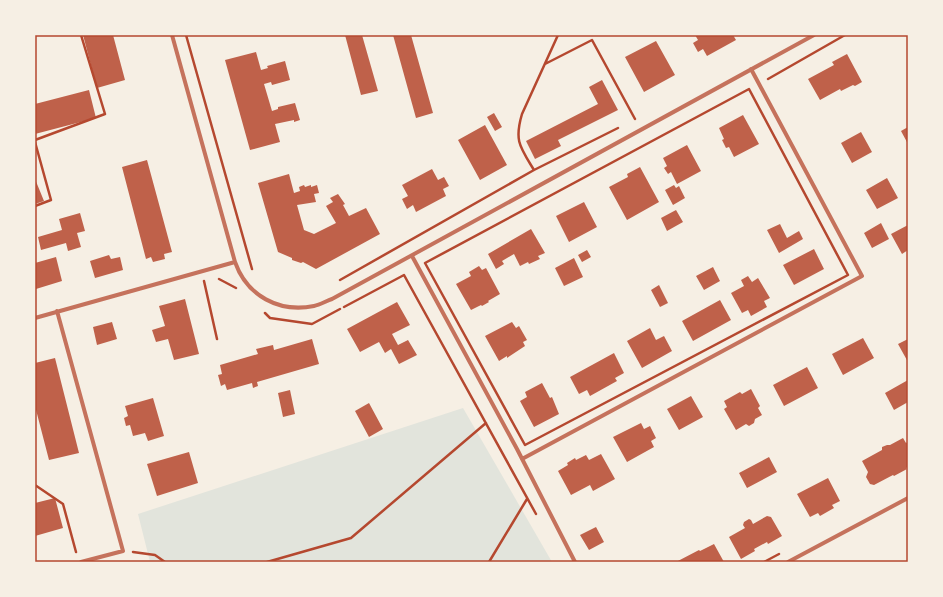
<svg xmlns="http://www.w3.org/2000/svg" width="943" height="597" font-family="Roboto,sans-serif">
	<rect width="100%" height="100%" fill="#f6efe4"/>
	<path fill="#e2e4dc" d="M463,408L552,562H150L138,514Z"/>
	<path fill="#bf614a" d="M83,35H113L125,80L97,88Z
		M345,35H362L378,91L361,95Z
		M393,35H411L433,113L416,118Z
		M695,35H733L736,40L707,56L703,49L698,52L693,43L698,40Z
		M656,41L675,75L644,92L625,57Z
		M256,52L261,70L268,68L267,66L285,61L290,80L272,85L271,82L264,84L272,111L278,109V107L295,103L300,120L294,122V120L275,124L280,142L250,150L225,60Z
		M847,54L862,82L855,86L853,85L841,91L840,89L820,100L808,79L834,65L832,62Z
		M602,80L618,110L558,140L561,146L535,159L526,141L598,104L589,87Z
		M89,90L96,118L35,134V104Z
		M494,113L502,127L495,131L487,117Z
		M743,115L759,144L734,157L729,147L726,148L722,140L724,139L719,128Z
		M485,125L507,165L480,180L458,140Z
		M908,127V144L901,131Z
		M861,132L872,152L852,163L841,143Z
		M687,145L701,171L677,184L671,172L668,174L664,168L667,166L663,158Z
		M147,160L172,252L164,254L165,259L153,262L151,257L146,259L122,167Z
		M640,167L659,202L627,220L609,187L628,177L627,174Z
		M432,169L438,180L444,177L449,186L443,189L446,196L416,212L413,205L407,209L402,199L408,196L402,185Z
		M289,174L294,193L300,191L299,187L304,185L305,187L311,185V187L317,185L319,193L314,194L316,202L297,205L304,230L314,234L336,223L326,206L333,202L330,198L338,194L345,204L343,205L349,216L366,208L380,234L316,269L303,262L301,263L292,260V258L278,252L258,183Z
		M887,178L898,198L877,209L866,190Z
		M35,179L44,201L35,204Z
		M674,185L676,188L679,186L685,198L673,205L665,190Z
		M584,202L597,227L569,242L556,216Z
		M676,210L683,222L667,231L661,218Z
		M80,213L85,231L77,233L81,247L68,251L66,243L41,250L38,237L62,230L59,219Z
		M881,223L889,239L872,248L864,233Z
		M780,224L787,238L799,231L803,239L779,253L767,230Z
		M908,225V250L902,254L891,234Z
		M531,229L545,253L538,256L540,259L529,264L528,262L520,266L514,254L502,261L504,264L496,269L488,254Z
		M814,249L824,269L794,285L783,265Z
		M587,250L591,257L582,262L578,255Z
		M109,255L111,259L120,257L123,270L95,278L90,261Z
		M56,257L62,281L36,289L35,263Z
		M574,258L583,277L564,286L555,268Z
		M479,266L482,270L486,268L500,294L488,301L489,302L482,306L481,305L471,310L456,284L471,276L469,272Z
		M713,267L720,281L704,290L696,276Z
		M748,276L752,282L758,278L770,298L764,301L767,307L751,316L748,310L742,313L731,293L744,286L741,280Z
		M659,285L668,303L660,307L651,290Z
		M185,299L199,354L174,360L168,339L156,342L152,330L165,326L159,306Z
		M720,300L731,320L693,341L682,321Z
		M397,302L410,325L392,334L398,345L408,340L417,355L399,364L391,349L385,353L379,342L360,352L347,329Z
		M112,322L117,339L97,345L93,327Z
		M512,322L516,328L519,326L527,340L523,342L525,346L507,358V356L499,361L485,336Z
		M650,328L656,340L664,336L672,351L642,368L627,341Z
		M863,338L874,358L843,375L832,354Z
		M312,339L319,364L257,382L258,386L253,388L252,383L227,390L225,384L221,386L218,375L222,374L220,365L258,354L256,349L273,345L274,350Z
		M908,339V362L898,344Z
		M614,353L624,373L615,378L617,381L590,396L587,390L579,394L570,377Z
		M55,358L79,453L49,460L35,406V363Z
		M807,367L818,388L784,406L773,385Z
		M908,380V402L894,410L885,393Z
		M542,383L550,398L552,397L559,414L534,427L520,401L527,397L525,392Z
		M751,389L760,406L758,408L762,415L755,419L754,423L749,426L746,424L736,430L724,409L727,407L724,401L740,392L742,394Z
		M290,390L295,414L283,417L278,393Z
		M691,396L703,417L679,430L667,409Z
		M153,398L164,436L148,441L145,433L133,436L130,425L126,426L124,418L128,416L125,406Z
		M369,403L383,429L369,437L355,411Z
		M641,423L644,429L650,426L656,438L651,441L654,447L627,462L613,437Z
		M903,438L906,443L908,442V467L906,468L907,469L894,476L893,475L874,485L870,484L866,477L868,472L862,461L882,450V447L887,445H890Z
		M189,452L198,483L157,496L147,464Z
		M601,454L615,479L593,491L590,485L571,495L558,471L568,465L567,463L575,458L576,460L586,455L589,460Z
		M769,457L777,472L747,488L739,473Z
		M828,478L840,501L832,505L834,508L820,516L818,513L810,517L797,494Z
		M55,498L63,528L35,536V503Z
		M767,516L771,517L782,536L768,544L767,542L754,549L755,551L741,559L729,537L745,528L743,525L744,522L749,519L751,520L753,524Z
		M596,527L604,542L589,550L580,535Z
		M714,544L724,562H676L699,550L700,551Z"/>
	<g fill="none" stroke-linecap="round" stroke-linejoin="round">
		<path stroke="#b5482f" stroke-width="2.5" d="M186,35L252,269
			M545,64L592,40L635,119
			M768,79L845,35
			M749,89L848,275L525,445L425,263Z
			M35,140L105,114L81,35
			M35,142L51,200L35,206
			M534,170C520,147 514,141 522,114L558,35
			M219,279L236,288
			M340,280L534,170L618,128
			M204,281L217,339
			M344,307L404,275L536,514
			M265,313L270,318L312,324L340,309
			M35,485L63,504L76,552
			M133,552L155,555L165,562
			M267,562L351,538L486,423
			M489,562L527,499
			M764,562L779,554"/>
		<path stroke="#c5725c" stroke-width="4" d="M172,35L235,262
			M412,256L517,449L575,562
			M57,311L123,551L81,562
			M35,318L235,262C247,296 279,313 314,306C320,305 326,301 332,299L814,35
			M522,459L862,276L751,69
			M788,562L908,498"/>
	</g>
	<rect width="943" height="597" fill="none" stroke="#f6efe4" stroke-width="72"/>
	<rect x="36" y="36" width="871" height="525" fill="none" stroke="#b5482f" stroke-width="1.5"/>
</svg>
